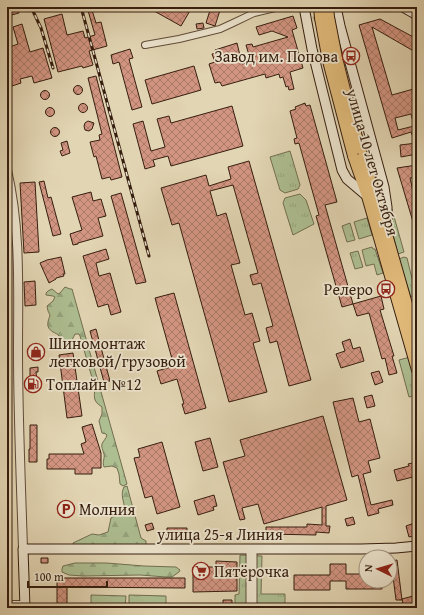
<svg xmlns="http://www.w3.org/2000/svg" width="424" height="615" font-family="'Gentium Book Plus',serif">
	<defs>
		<pattern id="grass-tufts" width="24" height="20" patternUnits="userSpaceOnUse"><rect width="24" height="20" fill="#adbe91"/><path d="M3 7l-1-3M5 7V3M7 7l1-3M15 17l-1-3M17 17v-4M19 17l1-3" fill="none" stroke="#95a37c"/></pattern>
		<pattern id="forest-firs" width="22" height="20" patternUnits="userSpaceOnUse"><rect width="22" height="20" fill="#adbe91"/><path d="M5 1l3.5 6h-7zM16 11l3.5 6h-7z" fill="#95a37c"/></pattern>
		<pattern id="building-cross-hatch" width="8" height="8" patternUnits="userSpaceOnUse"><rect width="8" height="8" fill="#d29581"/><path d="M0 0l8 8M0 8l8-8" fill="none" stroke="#ab7968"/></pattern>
	</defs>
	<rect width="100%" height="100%" fill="#e2d5b3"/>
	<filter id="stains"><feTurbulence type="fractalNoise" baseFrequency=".005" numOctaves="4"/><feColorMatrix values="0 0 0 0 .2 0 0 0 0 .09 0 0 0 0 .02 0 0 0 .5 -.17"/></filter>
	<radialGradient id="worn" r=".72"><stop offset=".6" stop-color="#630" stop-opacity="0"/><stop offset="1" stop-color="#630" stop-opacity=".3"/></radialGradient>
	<path fill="url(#grass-tufts)" stroke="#726e50" d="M290,151L300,185L298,189L285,193L280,190L270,157Z
		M300,194L306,200L314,224L293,235L283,203L285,198Z
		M391,206L404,252L398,254L392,231L391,222Z
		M367,218L372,235L359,239L354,222Z
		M350,223L355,240L347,242L342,226Z
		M372,247L373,249H375L383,273L377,275L374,264L366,266L362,250Z
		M358,251L363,267L355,269L350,253Z
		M404,257L407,258L417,299L412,297L410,295L399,259Z
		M410,357L417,383V395L409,397L399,360Z
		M240,555L262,556L261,594H285V608H235V595L239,594Z
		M91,595L126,596L125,608H91Z
		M129,595L166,596V608H129Z"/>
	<path fill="url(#forest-firs)" stroke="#726e50" d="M65,287L70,289H72L127,484L123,486L120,484L119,474L117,468L112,466L104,467C102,462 105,458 104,454C103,450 101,447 102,444C103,441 106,439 107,435L106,434L102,433L99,421L102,414V407C93,401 94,398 95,388L80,336L79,334H75L73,338L70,345L67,346C59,341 63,341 59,336C58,334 55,333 53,332C45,327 48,322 50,315L48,311L47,306L53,301L55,297L53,296L46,295V293L48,291L52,289L58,294L60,293Z
		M127,486L141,538L146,541V544L144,546L74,547L73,543L92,534L99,535L108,532L111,518L125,510C124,501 120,495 124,487Z
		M75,563H106L144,566L176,567L180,570L179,572L172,577H166L140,575L83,576L69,575L62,572V569L63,566Z"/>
	<path fill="url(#building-cross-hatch)" stroke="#361e0f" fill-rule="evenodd" d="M7,7H18L19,13L8,16Z
		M87,7H91L96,23L101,22L107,46L89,51L93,65L83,68L82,66L58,72L44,19L62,14L67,35L83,31L85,38L95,35Z
		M147,7H188L191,9L181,26Z
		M211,7H221L215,26L206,23Z
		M293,16L297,28L292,30L303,68L290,72L294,89L289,90L288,86L286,87L283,77L280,78L279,74L266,78L265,74L222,86L220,82L215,83L209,64L215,62L212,54L216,53L215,50L237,43L242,64L251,62L246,45L252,44L253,47L288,37L272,31L259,35L256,27Z
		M380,19L417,39V53L372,27L392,95L417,88V133L412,135L411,132L392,138L359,25ZM411,114L414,126L398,130L395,118Z
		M203,23L204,28L197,29L196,24Z
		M22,24L30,52L43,48L52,78L34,83L32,76L20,79L21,83L12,86L7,69V48L18,44L13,27Z
		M130,49L133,58L129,59L142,107L132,110L119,62L113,64L111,55Z
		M194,66L201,90L152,104L145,80Z
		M96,76L122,177L111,180L110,177L102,179L96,156L94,157L90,142L100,140L99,135L102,134L88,78Z
		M73.5 90a4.5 4.5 0 1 1 9 0a4.5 4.5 0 1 1-9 0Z
		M40.5 95a4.5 4.5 0 1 1 9 0a4.5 4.5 0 1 1-9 0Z
		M305,103L306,106L310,105L337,202L325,205L353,304L381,296L384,309L380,310L394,356H392L397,373L389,375L385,358L382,359L369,313L357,316L353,304L342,307L316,216L319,215L299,143L295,144L294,139L297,138L290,111L296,109L295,107Z
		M78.5 108a4.5 4.5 0 1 1 9 0a4.5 4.5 0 1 1-9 0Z
		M232,106L243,146L171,166L168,156L153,160L155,166L145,169L133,124L143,121L151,151L165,147L157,119L169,116L171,123Z
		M45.5 112a4.5 4.5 0 1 1 9 0a4.5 4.5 0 1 1-9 0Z
		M88,121L94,123L92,129L89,131L85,130L84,126L85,123Z
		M50.5 132a4.5 4.5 0 1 1 9 0a4.5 4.5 0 1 1-9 0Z
		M67,141L70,153L62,156L60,151L63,150L61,143Z
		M417,143V154L401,157L400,145Z
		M249,161L311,380L289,386L277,341L270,343L266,328L273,326L261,283L253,285L250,275L258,273L233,185L210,191L217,216L226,213L240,263L231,265L245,315L252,313L260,341L253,343L267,392L229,402L179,223L172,225L161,188L206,175L209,186L231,179L228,167Z
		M417,165V177L410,178L414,195L417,194V232H416L397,168Z
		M44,181L48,198L51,197L61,234L53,236L39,182Z
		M35,182L39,252L24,253L20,183Z
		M91,192L93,201L101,199L106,216L98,218L103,236L78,243V244L73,245L70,234L82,230L72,197Z
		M121,193L146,282L136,284L111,196Z
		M106,249L109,259L96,263L99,276L110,273L121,312L111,315L108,304L98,307L83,256Z
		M61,257L65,274H63L64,276L56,278V279L49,283L40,263L47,260Z
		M35,281L36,305L25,306L24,282Z
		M174,293L206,408L185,414L182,404H184L177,379L161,384L157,371L174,366L155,298Z
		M96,329L110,381L104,382L90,331Z
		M350,339L353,349L360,347L364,361L341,368L336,354L345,351L342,342Z
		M73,353L82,416L67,418L59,355Z
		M38,367V372H36L37,381H39V388L26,389V382L30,381V368Z
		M379,371L383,382L375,385L371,373Z
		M372,395L375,406L367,408L364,397Z
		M353,398L359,422L370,419L380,458L368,461L371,472L363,474L371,505L392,500L393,505L378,509L379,513L368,516L358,475L352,477L333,402Z
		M323,416L347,500L326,506V526H330L329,533L316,532V535L266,534V527H307V524L322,525V507L264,524L258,504L242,508L245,519L240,520L223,462L245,456L240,440Z
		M92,424L101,453V468H92V474H75V469H47V459H49V454H84L81,444L86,442L82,427Z
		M30,425H37V462H29V449H30Z
		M210,438L218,467L203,471L195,442Z
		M162,442L180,507L157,514L152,496L145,498L134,458L140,457L138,449Z
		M417,462V476L397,481L394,470L409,466L408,464Z
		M214,495L217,506L213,507L214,510L198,515L194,501Z
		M353,517L355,524L347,526L345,519Z
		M417,522V535L409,537L406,526Z
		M152,523L154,529L147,531L145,525Z
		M167,528H187V538H167Z
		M41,558H48V563H41Z
		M397,560L402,600H396L391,561Z
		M216,561L237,562V591L193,592V567H216Z
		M330,564H346V574H366V581H382V589H346V581H330V590H294V575H330Z
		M57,578H185V588L67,587V608H57Z
		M413,596L416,608H404L402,599Z
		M223,600H232V608H223Z"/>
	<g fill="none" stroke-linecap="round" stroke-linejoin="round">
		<path stroke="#c0b092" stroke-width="6" stroke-dasharray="6 3" stroke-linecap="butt" d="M307,26C311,19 316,18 323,18"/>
		<defs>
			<path id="pedestrian" d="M249,608V549
				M254,608V549"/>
			<path id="minor" d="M145,45L179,39L220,29L233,23L254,13L279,7
				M7,604H25"/>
			<path id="tertiary" d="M7,170C21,229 18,291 18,351C18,417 21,483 23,549"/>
			<path id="secondary" d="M304,7L312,49L342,170L347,179L367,196
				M336,7L340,26L384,187L387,207V228
				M403,7L417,15
				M25,608L23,549H361L396,548L417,546"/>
			<path id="primary" d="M360,149L378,203L417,339
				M353,156L367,196L417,370"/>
		</defs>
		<use href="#pedestrian" stroke="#614c38" stroke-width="7"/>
		<use href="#minor" stroke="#614c38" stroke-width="8"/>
		<use href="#tertiary" stroke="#614c38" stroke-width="10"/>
		<use href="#secondary" stroke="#361e0f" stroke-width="11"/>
		<use href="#primary" stroke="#361e0f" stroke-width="12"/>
		<use href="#pedestrian" stroke="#ece4ce" stroke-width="5"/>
		<use href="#minor" stroke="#ece4ce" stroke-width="6"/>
		<use href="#tertiary" stroke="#ece4ce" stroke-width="8"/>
		<use href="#secondary" stroke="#ece4ce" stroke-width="9"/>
		<use href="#primary" stroke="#e1ba7a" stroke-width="10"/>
		<defs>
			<path id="rail" d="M31,7L41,28L53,68
				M81,7L149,256"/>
		</defs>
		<use href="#rail" stroke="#361e0f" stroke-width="3"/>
		<use href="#rail" stroke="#ece4ce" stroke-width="1.5" stroke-dasharray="4.5" stroke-linecap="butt"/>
		<defs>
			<path id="primary-bridge" d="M319,7L320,18L328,61L353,156
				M328,7L329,17L337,58L360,149"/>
		</defs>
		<use href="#primary-bridge" stroke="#361e0f" stroke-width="12" stroke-linecap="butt"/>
		<use href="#primary-bridge" stroke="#e1ba7a" stroke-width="10"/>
	</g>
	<defs>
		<symbol id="bus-ring" viewBox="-11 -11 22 22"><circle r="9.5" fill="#ece4ce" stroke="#8f2418" stroke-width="1.5"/><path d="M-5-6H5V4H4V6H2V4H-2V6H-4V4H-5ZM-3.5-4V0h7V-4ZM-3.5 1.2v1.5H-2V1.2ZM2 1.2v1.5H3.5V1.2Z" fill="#8f2418"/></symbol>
		<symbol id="shop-ring" viewBox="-11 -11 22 22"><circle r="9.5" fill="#ece4ce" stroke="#8f2418" stroke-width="1.5"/><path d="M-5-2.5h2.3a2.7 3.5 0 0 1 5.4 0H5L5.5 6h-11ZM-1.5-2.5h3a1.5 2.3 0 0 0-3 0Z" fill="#8f2418"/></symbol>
		<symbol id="fuel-ring" viewBox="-11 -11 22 22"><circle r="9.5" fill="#ece4ce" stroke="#8f2418" stroke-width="1.5"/><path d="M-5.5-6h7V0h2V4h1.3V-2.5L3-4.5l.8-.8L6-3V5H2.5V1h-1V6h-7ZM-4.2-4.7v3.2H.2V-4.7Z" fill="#8f2418"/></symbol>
		<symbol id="parking-ring" viewBox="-11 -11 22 22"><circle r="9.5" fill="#ece4ce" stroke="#8f2418" stroke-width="1.5"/><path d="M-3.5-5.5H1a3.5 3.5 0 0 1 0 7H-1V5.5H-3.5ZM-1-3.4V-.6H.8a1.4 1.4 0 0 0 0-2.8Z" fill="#8f2418"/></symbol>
		<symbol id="supermarket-ring" viewBox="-11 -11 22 22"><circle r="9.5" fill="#ece4ce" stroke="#8f2418" stroke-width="1.5"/><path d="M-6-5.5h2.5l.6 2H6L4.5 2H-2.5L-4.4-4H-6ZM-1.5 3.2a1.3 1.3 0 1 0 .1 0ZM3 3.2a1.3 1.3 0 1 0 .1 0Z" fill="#8f2418"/></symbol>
	</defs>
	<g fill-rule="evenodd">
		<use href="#bus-ring" x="341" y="46" width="20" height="20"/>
		<use href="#bus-ring" x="376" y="279" width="20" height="20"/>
		<use href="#shop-ring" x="26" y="342" width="20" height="20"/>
		<use href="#fuel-ring" x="23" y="374" width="20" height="20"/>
		<use href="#parking-ring" x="56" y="499" width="20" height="20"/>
		<use href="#supermarket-ring" x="191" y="561" width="20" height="20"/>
	</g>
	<g text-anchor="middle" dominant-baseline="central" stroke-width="3.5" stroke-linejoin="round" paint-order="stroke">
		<g font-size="16" fill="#361e0f" stroke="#ece4ce" text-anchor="start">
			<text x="338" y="56" text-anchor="end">Завод им. Попова</text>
			<text x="373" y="289" text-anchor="end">Релеро</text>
			<text x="49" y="343">Шиномонтаж<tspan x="49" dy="18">легковой/грузовой</tspan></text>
			<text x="46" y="384">Топлайн №12</text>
			<text x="79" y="509">Молния</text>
			<text x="214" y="571">Пятёрочка</text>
		</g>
		<g font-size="16" fill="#361e0f" stroke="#ece4ce">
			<text transform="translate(373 162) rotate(74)">улица 10 лет Октября</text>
			<text x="220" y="534">улица 25-я Линия</text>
		</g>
	</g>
	<rect width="424" height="615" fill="none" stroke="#e2d5b3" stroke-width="24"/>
	<rect x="8" y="8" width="408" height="599" fill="none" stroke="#361e0f" stroke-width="2"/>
	<rect x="12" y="12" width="400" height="591" fill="none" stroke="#361e0f"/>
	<g transform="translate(378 569) rotate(275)"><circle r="19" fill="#ece4ce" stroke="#a39582"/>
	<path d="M0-3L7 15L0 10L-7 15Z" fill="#8f2418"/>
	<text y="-6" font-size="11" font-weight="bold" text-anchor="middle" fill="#361e0f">N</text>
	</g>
	<path d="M28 581v6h79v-6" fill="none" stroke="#361e0f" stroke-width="2"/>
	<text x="34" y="581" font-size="12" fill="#361e0f" stroke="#ece4ce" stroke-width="3" paint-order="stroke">100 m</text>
	<rect width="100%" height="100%" filter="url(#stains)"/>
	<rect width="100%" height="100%" fill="url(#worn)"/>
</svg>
